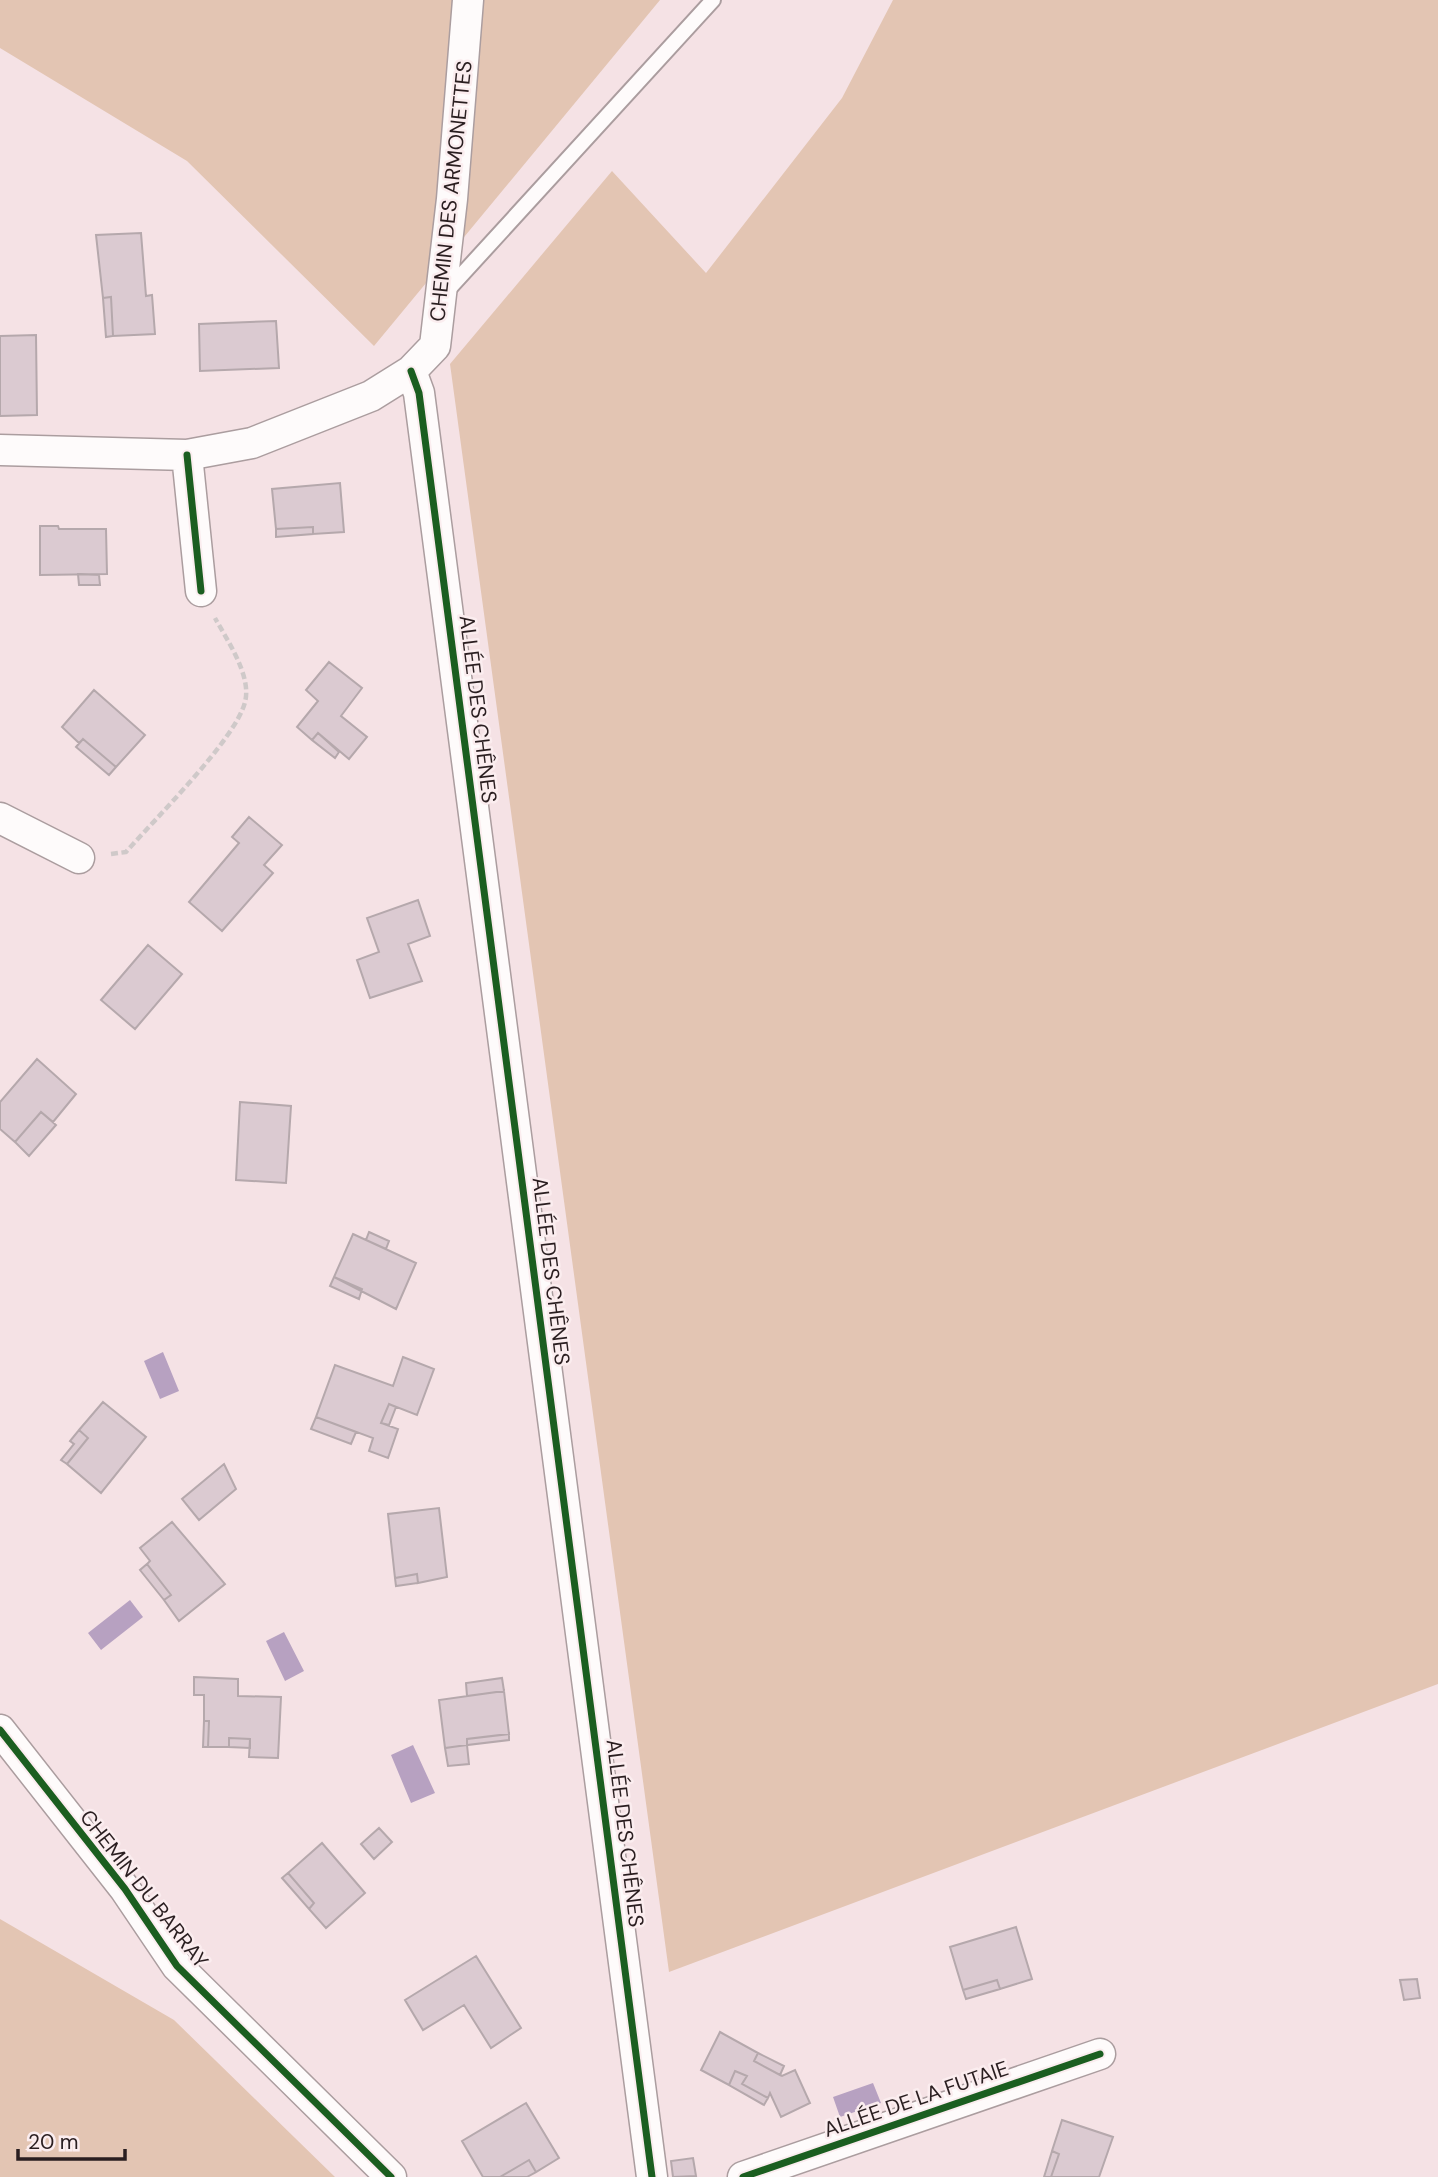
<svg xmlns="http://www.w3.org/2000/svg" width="1438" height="2177" font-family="'DM Sans',sans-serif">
	<rect width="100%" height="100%" fill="#f5e2e5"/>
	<path fill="#e3c5b3" d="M0,0H660L374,346L187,161L0,48Z
		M893,0H1438V1684L669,1972L450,364L612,171L706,273L842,98Z
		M0,1919L174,2020L335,2177H0Z"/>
	<path fill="#b7a1c1" d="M163,1352L179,1391L160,1399L144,1361Z
		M130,1600L143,1617L101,1650L88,1633Z
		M284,1632L304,1671L285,1681L266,1641Z
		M413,1745L435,1793L411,1803L391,1755Z
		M873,2083L881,2103L840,2117L833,2097Z"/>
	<path fill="#dbcad1" stroke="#b5a8ac" stroke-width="2" d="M141,233L146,296L152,295L155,334L113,336L111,297L103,298L96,235Z
		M111,297L113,336L106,337L103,298Z
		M276,321L279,368L200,371L199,324Z
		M36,335L37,415L0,416V336Z
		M340,483L344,532L313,534V527L276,529L272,489Z
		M40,526H58L59,529H106L107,574L40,575Z
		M313,527V534L276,537V529Z
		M78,574L99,575L100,585H79Z
		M329,662L362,688L341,716L367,737L349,759L318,733L312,740L297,727L318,701L306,690Z
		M94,690L145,735L116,767L83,739L79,743L62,727Z
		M318,733L339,752L335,758L312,740Z
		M83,739L116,767L109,775L76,747Z
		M249,817L282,845L264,865L273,873L222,931L189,902L239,843L232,837Z
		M418,900L430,936L408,944L422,981L370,998L357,960L379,952L367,918Z
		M148,945L182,974L135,1029L101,1000Z
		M37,1059L76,1094L53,1122L41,1112L15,1142L0,1129V1102Z
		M240,1102L291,1106L286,1183L236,1180Z
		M41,1112L56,1125L29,1156L15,1142Z
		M369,1232L389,1241L386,1249L366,1240Z
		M353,1234L416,1263L396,1309L334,1277Z
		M334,1277L362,1289L359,1299L330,1286Z
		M403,1357L434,1369L417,1415L389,1404L381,1423L398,1429L388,1458L369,1451L373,1438L316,1417L335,1365L393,1386Z
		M103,1402L146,1437L101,1493L67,1464L88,1438L79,1430Z
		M389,1404L396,1407L389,1425L381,1423Z
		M316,1417L356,1432L351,1444L311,1429Z
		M79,1430L88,1438L67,1464L61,1460L74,1444L70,1441Z
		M224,1464L236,1489L199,1520L182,1499Z
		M439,1508L447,1577L418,1583L417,1574L395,1578L388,1514Z
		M172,1522L225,1584L179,1621L164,1600L171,1595L147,1564L150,1561L140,1548Z
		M147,1564L171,1595L164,1600L140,1570Z
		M417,1574L418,1583L396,1586L395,1578Z
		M194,1677L238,1679V1696L281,1697L278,1758L249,1757L250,1739L229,1738V1747H208L209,1721H204V1695H194Z
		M502,1678L504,1691L467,1696L466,1683Z
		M504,1691L509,1734L467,1739V1745L445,1748L439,1700Z
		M204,1721H209L208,1747H203Z
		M509,1734V1740L467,1745V1739Z
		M229,1738L250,1739V1748L229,1747Z
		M467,1745L469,1764L448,1766L445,1748Z
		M379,1828L392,1842L374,1859L361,1844Z
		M322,1843L365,1893L326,1928L309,1909L314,1903L288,1873Z
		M288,1873L314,1903L309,1909L282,1878Z
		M1016,1927L1032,1979L1000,1989L997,1980L963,1990L950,1947Z
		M476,1956L521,2028L491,2048L464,2005L423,2030L405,2000Z
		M1417,1979L1420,1998L1404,2000L1400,1980Z
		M997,1980L1000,1989L966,1999L963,1990Z
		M720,2032L758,2053L754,2061L782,2076L795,2070L810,2103L781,2117L770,2093L768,2098L742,2084L747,2076L735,2071L729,2085L701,2070Z
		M758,2053L784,2066L780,2075L754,2061Z
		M735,2071L747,2076L742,2084L768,2098L764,2105L729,2085Z
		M526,2103L559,2158L536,2172L529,2160L500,2177H483L462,2141Z
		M1062,2120L1113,2137L1099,2177H1051L1059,2154L1052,2151Z
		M1052,2151L1059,2154L1051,2177H1044Z
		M693,2158L696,2176L673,2177L671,2161Z
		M529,2160L536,2172L527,2177H500Z"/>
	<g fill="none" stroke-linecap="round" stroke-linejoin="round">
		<defs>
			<path id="service" d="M446,292L713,0"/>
			<path id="minor" d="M411,371L419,393L652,2177
				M0,450L187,455L252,443L371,396L411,371L435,346L452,199L468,0
				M187,455L201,591
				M0,818L79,858
				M0,1730L125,1889L177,1966L391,2177
				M743,2177L1100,2054"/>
		</defs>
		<use href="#service" stroke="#ab9d9f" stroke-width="18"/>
		<use href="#minor" stroke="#ab9d9f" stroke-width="33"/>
		<path stroke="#cfc9c9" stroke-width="4.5" stroke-dasharray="7 3.5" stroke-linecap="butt" d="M111,854L126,852C154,820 236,739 245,702C252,676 227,640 215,618"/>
		<use href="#service" stroke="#fefbfb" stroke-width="14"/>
		<use href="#minor" stroke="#fefbfb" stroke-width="30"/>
		<defs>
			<path id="cycleway" d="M411,371L419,393L652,2177
				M187,455L201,591
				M0,1730L125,1889L177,1966L391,2177
				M743,2177L1100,2054"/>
		</defs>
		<use href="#cycleway" stroke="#fbedef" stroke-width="11"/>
		<use href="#cycleway" stroke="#1b5e20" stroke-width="7"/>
	</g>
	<g text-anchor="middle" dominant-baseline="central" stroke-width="5" stroke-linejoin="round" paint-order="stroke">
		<g font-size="21" fill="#2a1e20" stroke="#fbedef">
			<text transform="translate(451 191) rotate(-84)">CHEMIN DES ARMONETTES</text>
			<text transform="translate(478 709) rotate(83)">ALLÉE DES CHÊNES</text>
			<text transform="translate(551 1271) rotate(83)">ALLÉE DES CHÊNES</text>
			<text transform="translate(625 1833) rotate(83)">ALLÉE DES CHÊNES</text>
			<text transform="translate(144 1889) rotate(52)">CHEMIN DU BARRAY</text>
			<text transform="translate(916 2099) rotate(-19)">ALLÉE DE LA FUTAIE</text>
		</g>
	</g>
	<path d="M18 2149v10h107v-10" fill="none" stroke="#2a1e20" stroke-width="3.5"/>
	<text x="28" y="2149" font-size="21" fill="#2a1e20" stroke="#fbedef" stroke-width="5" paint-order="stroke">20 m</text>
</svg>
